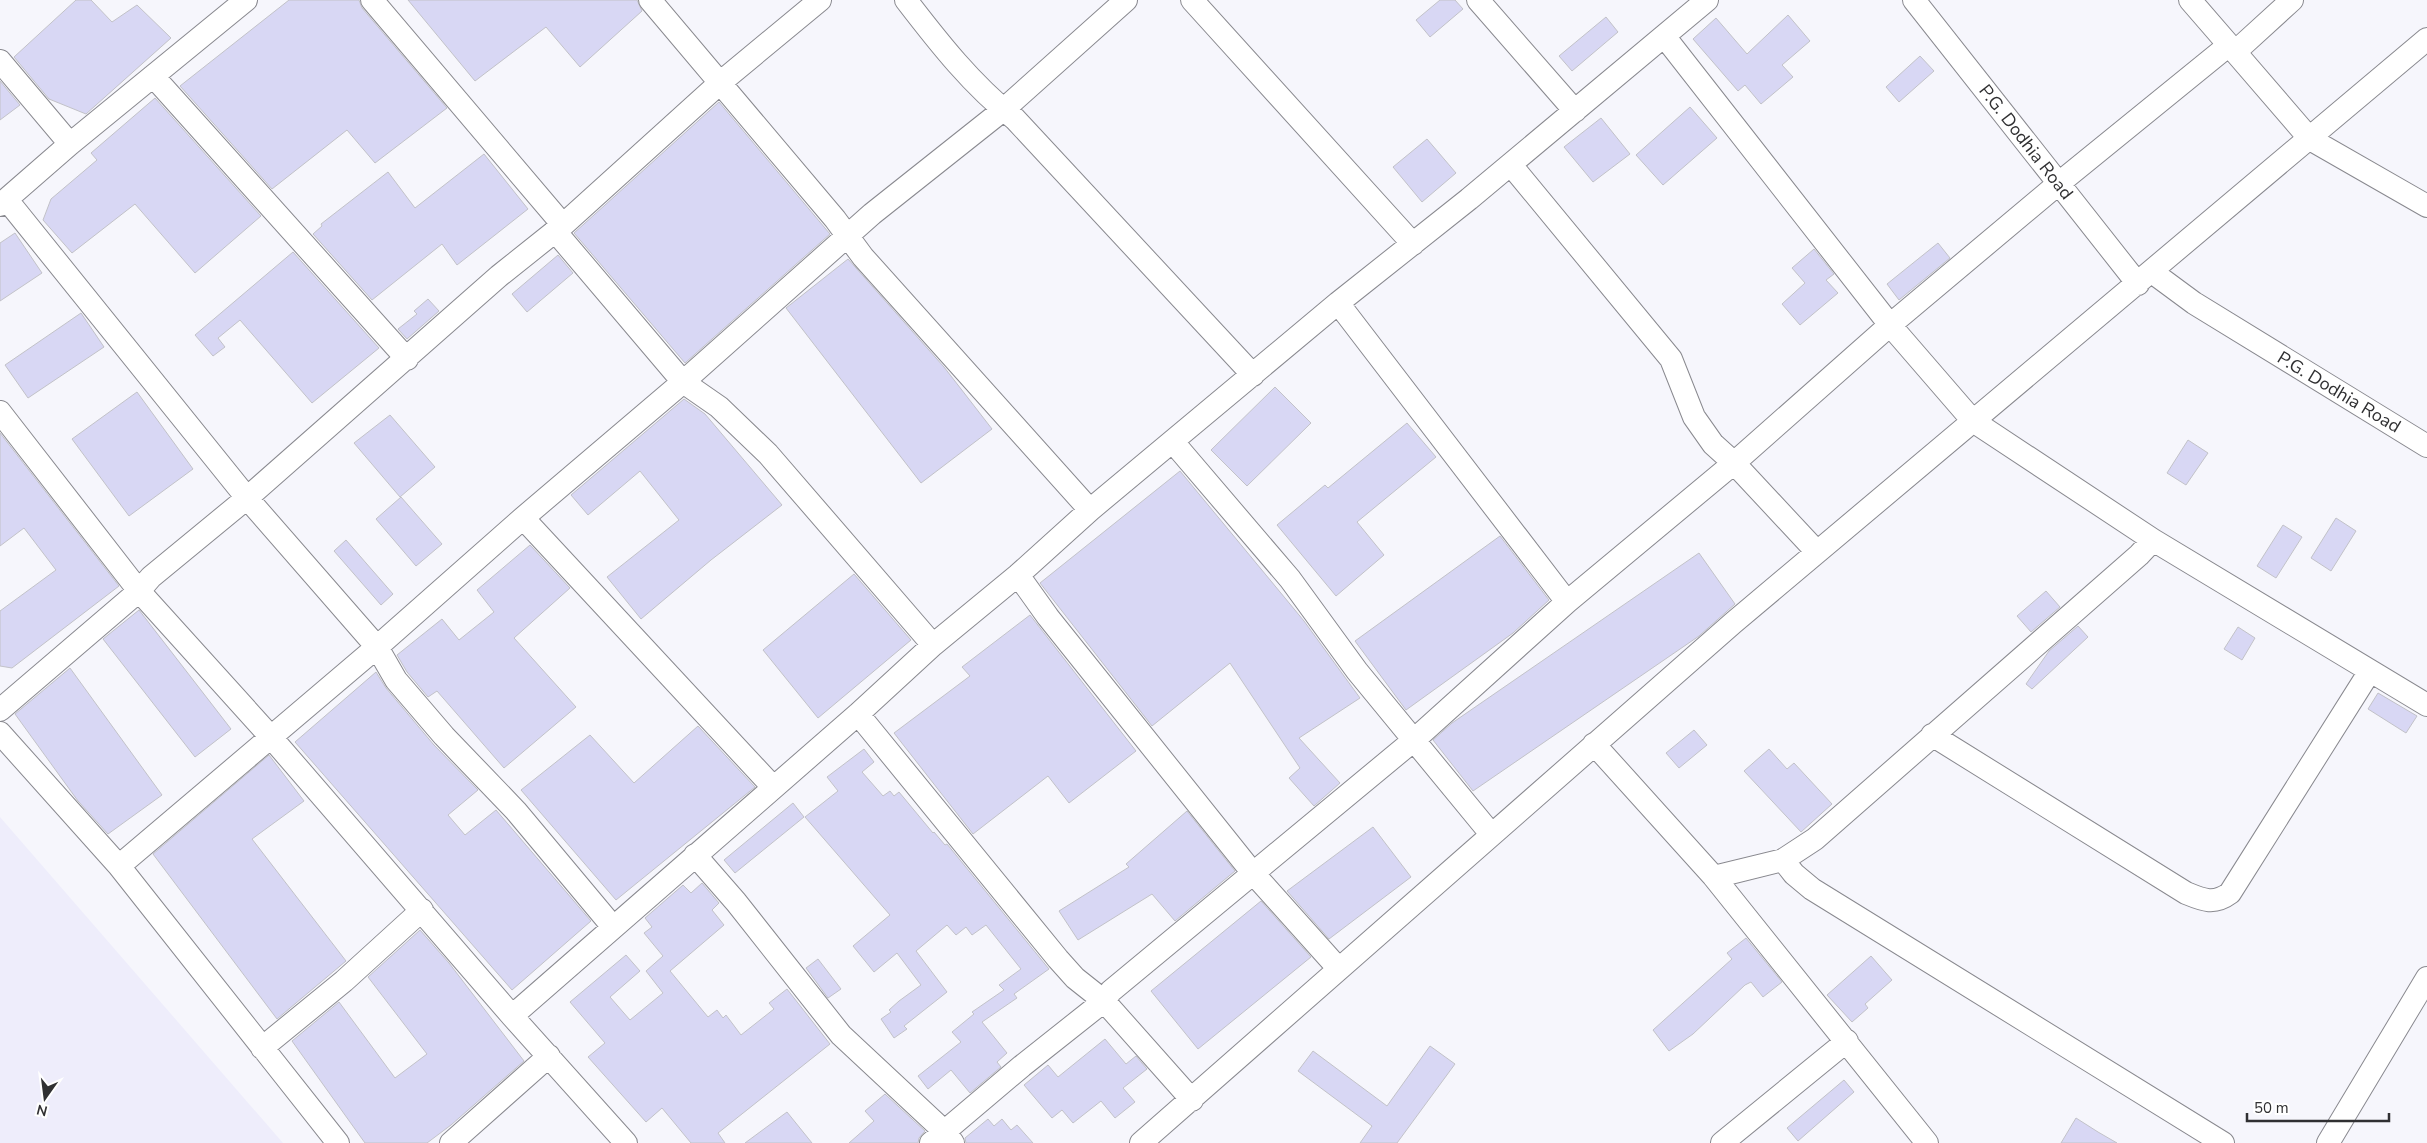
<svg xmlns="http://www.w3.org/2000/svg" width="2427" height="1143" font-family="'Nunito Sans',sans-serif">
	<rect width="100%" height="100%" fill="#f6f6fc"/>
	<path fill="#eeedfb" d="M0,817L283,1143H0Z"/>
	<path fill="#d8d7f4" stroke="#c2c2c8" d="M76,0H91L112,22L137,5L171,38L86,114L49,99L14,57Z
		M289,0H359L362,8L447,108L375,163L347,130L272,189L180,86Z
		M408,0H637L642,11L580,67L546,27L475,81Z
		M1440,0H1455L1463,9L1430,37L1416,20Z
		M1788,15L1810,41L1782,65L1793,77L1761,104L1745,85L1738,91L1693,39L1716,18L1747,54Z
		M1606,17L1618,32L1572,71L1559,56Z
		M1920,56L1934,71L1899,102L1886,87Z
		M0,81L20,105L0,120Z
		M155,98L261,216L195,273L135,204L72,253L43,220L51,199L97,160L91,153Z
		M719,102L830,234L685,363L574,233Z
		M1690,107L1717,138L1663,185L1636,155Z
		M1601,118L1630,154L1593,182L1564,147Z
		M1427,139L1456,173L1422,202L1393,167Z
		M484,154L528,209L457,265L442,244L372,300L313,234L322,226L321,224L388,172L415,208Z
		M15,233L42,273L0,301V243Z
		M1938,243L1950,258L1899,300L1887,284Z
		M1814,249L1834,274L1826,280L1838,293L1800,325L1782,304L1805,283L1792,268Z
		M293,252L379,348L312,403L240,320L218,338L225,347L213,356L195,335Z
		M558,255L573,273L527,312L512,294Z
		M848,259L944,367L992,429L921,483L786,308Z
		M428,299L439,311L407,339L398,329L417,314L414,311Z
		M81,313L104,347L28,398L5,365Z
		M1275,387L1311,423L1247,486L1211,450Z
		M137,392L193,469L129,516L72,439Z
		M684,399L705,414L782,505L711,560L641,619L607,577L679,520L640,471L588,515L571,495Z
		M390,415L435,467L400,497L354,443Z
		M1407,423L1436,457L1357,522L1384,555L1336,596L1277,525L1325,485L1328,488Z
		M0,433L119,586L12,668L0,666V611L56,570L24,528L0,546Z
		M2188,440L2208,453L2186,485L2167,473Z
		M1180,471L1304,621L1360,698L1299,738L1340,783L1314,806L1289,778L1300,768L1230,663L1152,726L1040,583Z
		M401,497L442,544L416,566L376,519Z
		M2336,518L2356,531L2331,571L2311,558Z
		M2283,525L2302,537L2276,578L2257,566Z
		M1500,536L1549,600L1513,633L1406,710L1355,641Z
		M346,540L393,594L381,605L334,551Z
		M530,545L570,588L514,638L576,707L504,768L437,691L428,697L407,672L397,655L442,619L459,640L494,612L477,590Z
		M1699,553L1735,604L1699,636L1473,791L1433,740L1452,723Z
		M854,574L911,640L818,718L763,650Z
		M2046,591L2060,607L2031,632L2017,616Z
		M139,610L231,729L195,757L103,639Z
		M1030,615L1136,751L1069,803L1048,776L973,834L894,733L970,676L962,667Z
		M2078,626L2088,637L2032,689L2026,684L2049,651Z
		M2238,627L2255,638L2242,660L2224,649Z
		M70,668L162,795L108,834L78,801L15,714Z
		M376,672L386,688L434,745L478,790L448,815L465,835L496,810L591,921L512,990L295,742Z
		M2378,693L2417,716L2406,733L2368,709Z
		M698,726L755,787L616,900L521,790L590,735L634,783Z
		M1694,730L1707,745L1679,768L1666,753Z
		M864,749L874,762L862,772L883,796L890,791L894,796L899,792L933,833L934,832L945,845L947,844L1049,969L1014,994L1017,998L982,1022L1007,1053L997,1062L1001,1067L970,1093L951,1070L928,1089L918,1076L961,1042L952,1032L974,1014L972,1012L1004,990L999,985L1021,969L986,925L972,935L966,927L956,935L947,925L916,951L947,992L904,1026L907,1029L894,1038L881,1019L891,1012L889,1010L899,1001L921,985L897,953L874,972L853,946L890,915L805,817L838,791L827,777Z
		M1769,749L1787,769L1794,763L1832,804L1801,832L1744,771Z
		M269,755L304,801L252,839L346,961L277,1019L153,854Z
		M793,803L804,817L735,873L724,860Z
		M1187,811L1235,871L1175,921L1152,894L1078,940L1059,911L1129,867L1126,864Z
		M1373,827L1411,877L1329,939L1287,891Z
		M702,883L719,903L712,910L724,925L670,971L708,1017L717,1010L723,1018L726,1015L741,1035L774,1009L769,1003L787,989L830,1044L718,1133L725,1143H691L662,1108L646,1122L588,1057L605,1043L570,1002L626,955L640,971L610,997L630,1020L663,993L646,971L663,956L644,933L652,927L645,918L683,885L691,893Z
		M1261,901L1311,957L1198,1049L1151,991Z
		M420,930L449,963L524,1061L451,1125L427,1143H365L292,1041L339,1002L395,1078L427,1054L368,977Z
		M1746,938L1782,982L1763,997L1751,982L1745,985L1693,1034L1669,1051L1653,1030L1732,959L1727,953Z
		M1871,956L1892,980L1865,1004L1868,1008L1852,1022L1827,995Z
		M818,959L841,989L828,998L806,968Z
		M1105,1039L1126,1064L1136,1056L1147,1069L1123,1088L1135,1102L1115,1118L1101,1101L1073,1123L1062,1110L1052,1118L1024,1085L1048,1065L1058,1077Z
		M1430,1046L1455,1064L1397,1143H1360L1372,1126L1298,1071L1313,1051L1387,1106Z
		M1844,1080L1854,1092L1798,1141L1787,1128Z
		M885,1094L925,1131L919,1138L918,1143H849L874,1121L865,1111Z
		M787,1112L812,1143H745Z
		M2076,1118L2098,1132L2117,1143H2061Z
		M988,1119L994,1126L1002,1119L1011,1130L1017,1125L1033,1143H966L965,1138Z"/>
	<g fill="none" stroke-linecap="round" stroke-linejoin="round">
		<defs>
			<path id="street" d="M372,0L563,225
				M650,0L835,219L863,257L1090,510
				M906,0C939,43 972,85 1015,119L1253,375
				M1192,0L1413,244
				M1478,0L1575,111
				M1914,0L2138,284
				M2190,0L2229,45
				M1664,36L1890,325L1973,421L2153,540L2427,705
				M2235,52L2292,0
				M0,61L70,144
				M153,76L407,359
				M1511,165L1671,359L1694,417L1713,444L1734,463L1817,552
				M7,200L247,498L377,647L396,680L444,736L516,811L613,927
				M0,205L70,144L246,0
				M555,231L683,382L719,407L768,454L933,645
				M2152,272L2194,303L2427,446
				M1338,303L1567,602
				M0,412L139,591L270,736L512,1016L626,1143
				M1173,442L1290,579L1357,671L1491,834
				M523,518L773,787
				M1018,575L1048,617L1252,872L1338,968
				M0,710L139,591L151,577L247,498L499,276L563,225L721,82L820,0
				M858,714L1058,959L1075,978L1104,1001L1192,1100
				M0,733L119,866L338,1143
				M1932,735L2186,893C2203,900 2214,905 2230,893L2370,671
				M1594,744L1714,877L1927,1143
				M695,855L736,902L841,1035L945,1132L953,1143
				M1783,860L1794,874L1812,889L2223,1143
				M119,866L377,647L523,518L683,382L872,214L1003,110L1126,0
				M1714,877L1783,860L1815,839L2139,555L2153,540
				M512,1016L858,714L933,645L1018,575L1090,510L1338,303L1469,199L1707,0
				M262,1048L344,981L422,910
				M451,1143L549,1056
				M931,1143L1022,1066L1104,1001L1111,991L1414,740L1567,602L1734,463L1890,325L2058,184L2229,45L2310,139L2427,206
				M1141,1143L1733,623L2427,39
				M1722,1143L1847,1041
				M2328,1143L2427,978"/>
		</defs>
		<use href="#street" stroke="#89898f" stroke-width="24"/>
		<use href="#street" stroke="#fff" stroke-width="22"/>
	</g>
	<g text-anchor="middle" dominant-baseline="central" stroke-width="4" stroke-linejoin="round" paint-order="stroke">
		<g font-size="18" fill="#303032" stroke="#fff">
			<text transform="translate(2026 142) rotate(52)">P.G. Dodhia Road</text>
			<text transform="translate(2339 392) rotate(31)">P.G. Dodhia Road</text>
		</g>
	</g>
	<g transform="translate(45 1098) rotate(194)" stroke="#ffffff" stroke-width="4" paint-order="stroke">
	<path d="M0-4L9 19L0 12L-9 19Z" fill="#303032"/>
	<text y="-8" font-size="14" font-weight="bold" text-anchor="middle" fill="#303032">N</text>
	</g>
	<path d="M2247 1113v8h142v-8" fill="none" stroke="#303032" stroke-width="2.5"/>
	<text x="2254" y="1113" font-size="15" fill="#303032" stroke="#ffffff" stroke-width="4" paint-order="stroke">50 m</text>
</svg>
